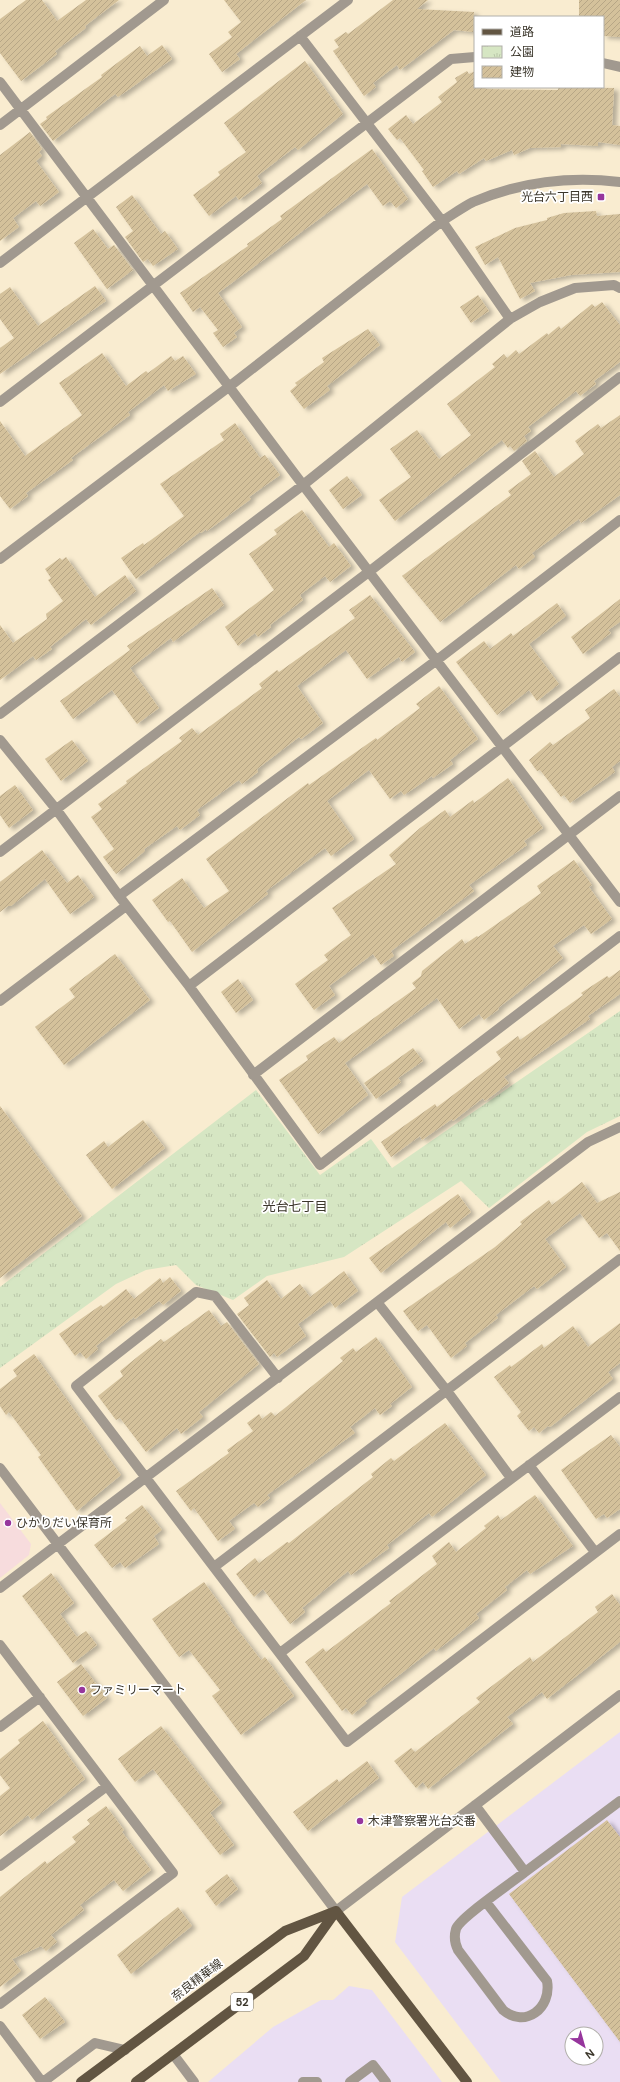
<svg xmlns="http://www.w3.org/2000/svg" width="620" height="2082" font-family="'DM Sans','Noto Sans JP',sans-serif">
	<defs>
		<pattern id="park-tufts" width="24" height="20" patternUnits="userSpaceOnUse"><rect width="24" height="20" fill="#d6e6c3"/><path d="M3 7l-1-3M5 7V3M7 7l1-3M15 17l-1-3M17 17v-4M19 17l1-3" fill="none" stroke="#b9c6a8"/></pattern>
		<pattern id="building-hatch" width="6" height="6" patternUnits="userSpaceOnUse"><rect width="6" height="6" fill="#d4c19b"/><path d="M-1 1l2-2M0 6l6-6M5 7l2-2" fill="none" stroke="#b7a686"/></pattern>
		<filter id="shadow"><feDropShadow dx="4.5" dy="2.5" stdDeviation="2" flood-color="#0004"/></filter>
	</defs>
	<rect width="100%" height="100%" fill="#f9ecd0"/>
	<path fill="#eadef3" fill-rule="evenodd" d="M620,1732V2082H501L395,1942L402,1897ZM572,2034H596V2058H572Z
		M349,1986L372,1990L442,2082H208L273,2027L321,2000H333Z"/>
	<path fill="#f7dcdd" d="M0,1503L31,1544L29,1555L0,1578Z"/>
	<path fill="url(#park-tufts)" d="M620,1011V1116L587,1132L489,1208L461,1181L344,1257L267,1276L233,1300L196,1285L176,1265L146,1270L116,1284L0,1368V1287L256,1090L320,1175L371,1139L392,1168Z"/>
	<path fill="url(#building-hatch)" filter="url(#shadow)" d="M26,0H42L57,21L86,0H119L85,26L86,28L55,51L57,54L21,81L0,53V19Z
		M224,0H306L236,54L240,59L222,72L209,54L232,37L228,32L241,22Z
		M393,0H428L417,9L474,12L473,32L454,30L400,70L397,65L373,83L376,87L364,96L333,51L339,47L334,40L346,32L348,34Z
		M579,0H620V37L603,36V17H579Z
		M162,45L172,59L118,97L115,94L53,141L40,124L47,119L46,117L102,77L101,75L140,46L147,56Z
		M305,61L343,114L298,150L295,147L257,176L262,183L239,200L236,196L209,216L193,195L220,175L218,172L246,152L224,123Z
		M467,71L469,74L475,71V87H485L486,89L558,90V87L614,88L612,125L620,126V145L598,142V146L561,144V147L530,148L514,155L512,150L486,161L484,158L459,174L457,171L433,187L422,171L424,170L400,138L397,140L388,129L406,115L413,124L442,102L438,97L457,82L455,78Z
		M30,132L42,149L39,152L42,156L36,161L59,192L40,206L36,201L13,218L19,227L0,241V155Z
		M372,149L408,199L396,208L390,201L383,206L367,184L218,293L242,327L234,333L237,337L223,347L213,333L218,330L200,307L193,312L180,293L248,246L247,244L282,219L280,216Z
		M132,195L161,234L165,231L178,249L153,266L148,259L143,262L125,237L133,231L116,207Z
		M596,211L597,216L620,214V272L571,275L530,283L535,291L520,299L498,257L485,265L475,247L515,228L547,220V218L564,213Z
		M93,229L108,249L114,245L133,270L107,289L74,243Z
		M95,286L106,301L0,374V348L14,338L0,319V294L10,287L38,326Z
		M478,295L489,311L471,323L460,307Z
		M602,302L620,325V362L594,381L596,384L580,396L576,391L528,427L531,431L524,436L527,441L514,451L510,446L508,448L502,440L395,521L379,500L411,477L390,449L417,430L439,459L471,435L447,404L495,367L492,364L504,354L507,358L516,350L519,354L547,333L548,335L559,326L561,329L592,304L595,307Z
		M368,329L380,345L327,386L330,390L304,409L290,391L297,385L295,383L324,362L322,358Z
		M102,353L126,386L146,371L148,373L171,356L175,361L183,356L196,374L168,391L164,385L128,412L130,415L71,458L73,460L26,493L28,496L10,509L0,496V421L25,456L82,415L59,383Z
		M620,415V495L581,523L579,519L532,553L535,557L519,569L516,565L440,622L402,576L511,495L508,491L531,474L522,461L535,451L554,477L584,454L575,441L598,424L601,428Z
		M235,423L260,458L265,455L280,475L249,497L251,499L207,531L206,529L201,533L200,532L136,579L121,558L143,543L144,545L184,516L160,484L224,440L220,434Z
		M347,476L362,495L343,509L329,490Z
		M302,510L329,547L334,543L351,566L330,582L325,576L301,594L300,596L303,600L270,625L271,627L258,637L255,633L238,646L225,627L274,590L249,554L277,534L274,530Z
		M66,557L95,597L125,575L136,591L91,625L86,619L50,647L52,649L36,660L33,656L0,680V625L13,643L47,619L46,614L63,601L48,580L51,578L45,569L60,558L62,560Z
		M212,588L224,605L173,642L171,638L130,668L159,708L137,724L112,690L73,719L60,701L130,650L127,646Z
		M370,595L415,652L402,662L399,657L367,679L346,650L297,686L323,723L301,739L299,737L257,769L258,772L242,784L239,780L197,810L200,815L180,830L177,826L144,849L145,851L116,874L103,857L114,849L91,817L102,809L98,804L127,783L126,781L182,741L179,738L192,728L198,735L262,688L259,684L277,670L279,672L355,618L349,610Z
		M620,599V622L608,630L611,633L583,654L571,637Z
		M557,603L566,616L529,644L559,684L537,701L529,690L497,715L456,662L484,641L490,649L511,633L513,636Z
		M439,686L478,739L450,760L453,764L433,778L432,776L404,795L401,791L390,799L369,770L327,801L354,839L331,856L325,848L266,891L268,894L192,952L170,921L168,922L152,900L182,878L204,908L229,891L206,859L308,783L309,785L376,738L377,740L420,708L416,704Z
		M614,689L620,697V761L612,767L615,772L570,803L564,795L561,797L540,770L537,771L529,760L550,742L553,745L590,718L585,710Z
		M72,740L88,761L61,781L45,759Z
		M508,778L543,828L524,841L527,845L469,885L474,891L391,951L394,956L381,965L373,954L329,986L335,995L314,1010L295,984L328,960L324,955L351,935L332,908L396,864L389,855L420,828L445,810L450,817L473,800L474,803Z
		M15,785L33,810L9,828L0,815V796Z
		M42,850L67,883L78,875L94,897L70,914L45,879L11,906H8L0,912V882Z
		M574,860L592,885L589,887L612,919L591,934L584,925L553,946L563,958L498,1008L499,1009L484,1020L479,1014L459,1029L437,998L345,1063L368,1095L318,1134L279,1080L308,1060L306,1056L334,1037L339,1043L416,988L412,983L421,976L422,971L462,939L465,944L477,936L478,937L541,893L537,886Z
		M115,954L150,1000L64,1065L35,1027L75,997L69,989Z
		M620,970V994L588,1016L590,1019L504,1077L509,1083L485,1101L483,1098L453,1121L452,1119L422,1140L420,1136L391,1157L381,1142L435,1104L437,1107L501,1059L496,1052L518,1036L520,1040L583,995L581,993L607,976L609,978Z
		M238,979L253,1000L236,1013L221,992Z
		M413,1048L423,1061L398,1078L401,1082L376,1099L364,1083Z
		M0,1106L82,1216L0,1278Z
		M143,1120L165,1148L112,1189L86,1155L104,1141L108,1147Z
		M582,1182L597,1203L620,1192V1251L607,1233L599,1238L580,1213L545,1239L566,1267L537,1289L534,1286L496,1315L498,1318L465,1343L467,1346L451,1358L427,1325L418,1331L403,1311L495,1247L522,1224L520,1222L549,1200L552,1205Z
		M458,1194L471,1212L450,1228L446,1222L381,1273L369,1258Z
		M344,1271L358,1291L335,1308L330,1301L298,1324L306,1336L277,1357L274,1353L270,1357L237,1314L249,1305L244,1298L267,1280L281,1299L300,1284L310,1297Z
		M170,1277L181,1291L163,1305L159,1301L135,1319L134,1317L96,1346L98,1349L86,1359L80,1352L75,1356L59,1334L101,1305L103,1307L126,1289L134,1299L160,1278L163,1283Z
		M209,1310L221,1326L227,1322L259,1364L199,1412L203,1417L181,1434L177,1428L146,1452L120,1418L116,1420L98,1396L123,1376L120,1371L141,1354L161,1339L164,1342Z
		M620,1323V1363L608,1372L613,1379L550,1427L548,1426L539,1433L534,1427L529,1431L517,1416L521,1412L494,1377L510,1365L511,1367L542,1344L544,1348L573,1326L588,1347Z
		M376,1337L412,1387L390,1404L392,1406L380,1415L375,1408L350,1427L355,1433L267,1495L270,1498L258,1507L254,1503L229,1521L235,1529L218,1541L194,1508L191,1511L176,1491L229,1453L227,1450L253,1431L247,1423L259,1414L262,1419L271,1412L275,1416L343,1361L340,1358L353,1348L356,1352Z
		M34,1354L121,1475L77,1511L38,1457L41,1455L9,1412L6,1415L0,1406V1389L17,1376L13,1370Z
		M445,1423L486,1475L432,1517L429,1513L387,1545L389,1548L351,1575L348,1571L302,1608L305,1612L290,1624L263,1589L254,1597L236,1574L255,1558L259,1563L287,1542L289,1543L373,1477L371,1474L391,1458L394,1461Z
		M611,1435L620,1447V1509L607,1518L604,1514L596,1519L561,1470Z
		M535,1495L573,1546L530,1574L527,1570L505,1587L507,1590L476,1614L479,1618L436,1651L434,1648L403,1672L365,1701L367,1703L352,1715L346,1708L342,1711L305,1662L323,1648L326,1652L391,1603L389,1601L437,1564L432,1556L449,1542L456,1552L486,1528L484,1526L498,1515L501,1520Z
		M142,1505L162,1530L154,1536L159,1544L125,1568L120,1562L112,1568L94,1545L127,1520L125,1518Z
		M51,1573L74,1603L60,1614L77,1637L86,1631L97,1645L73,1663L22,1596Z
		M204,1582L231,1619L230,1620L261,1660L265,1657L294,1696L241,1735L212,1696L220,1690L189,1650L179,1657L152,1619Z
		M612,1594L620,1605V1642L547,1699L542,1692L507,1717L513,1724L428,1789L423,1782L416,1788L394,1761L411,1748L415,1752L480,1702L476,1698L530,1657L533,1662L598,1612L595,1607Z
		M81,1664L107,1698L83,1716L57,1682Z
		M43,1721L85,1779L32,1820L28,1815L0,1836V1796L10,1788L0,1775V1759L20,1743L18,1740Z
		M161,1726L222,1803L210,1813L234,1845L220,1855L153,1769L135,1782L118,1759Z
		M367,1761L379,1778L308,1831L293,1812L337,1779L339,1782Z
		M106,1806L124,1830L122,1832L151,1870L123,1891L114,1880L80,1905L84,1910L51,1935L57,1942L46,1951L41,1946L12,1959L21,1971L0,1987V1897L45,1861L47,1864L76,1842L72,1837L90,1824L87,1820Z
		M607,1820L620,1837V2042L509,1894Z
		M227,1874L238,1889L216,1906L205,1891Z
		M178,1907L192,1926L131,1974L117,1955Z
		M45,1997L65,2022L40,2039L22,2015Z"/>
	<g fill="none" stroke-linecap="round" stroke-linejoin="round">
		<path stroke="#a1998f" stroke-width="10" d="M300,36L442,221L510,319
			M603,63L620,67
			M0,82L303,485L620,902
			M0,125L164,0
			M0,263L348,0
			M0,402L451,59L475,57
			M0,559L230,386L442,221C452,215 463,207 473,202C520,182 570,176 620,182
			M0,714L303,485L510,319L540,302L575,288L614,285L620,288
			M0,740L56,809L119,896L189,986L320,1165L620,936
			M0,852L370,571L620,377
			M119,896L437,660L620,520
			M189,986L620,657
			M0,1001L126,906
			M253,1075L620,796
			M377,1302L447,1391L511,1478
			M278,1378L215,1296L196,1292L76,1386L347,1742L620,1534
			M529,1465L595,1552
			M0,1468L336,1911L620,1695
			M214,1567L620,1259
			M0,1588L588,1142L620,1127
			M0,1645L173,1873L0,2004
			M280,1653L620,1397
			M0,1727L40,1697
			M475,1805L525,1872L620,1801
			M0,1866L107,1786
			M486,1902L547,1981C552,2008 525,2029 503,2010L458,1950C455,1944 454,1936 456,1929C459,1918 513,1882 525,1872
			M0,2026L42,2082
			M173,2054L194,2082
			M43,2082L95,2043L125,2050
			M303,2082H317
			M350,2082L373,2065L386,2082"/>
		<path stroke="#625542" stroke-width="10" d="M336,1911L467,2082
			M81,2082L285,1931L336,1911
			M136,2082L304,1956L336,1911"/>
	</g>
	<g fill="#96369d" stroke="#fff" stroke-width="1.5">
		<rect x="597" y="193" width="8" height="8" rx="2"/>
		<circle cx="8" cy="1523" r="4"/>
		<circle cx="82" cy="1690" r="4"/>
		<circle cx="360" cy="1821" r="4"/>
	</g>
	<g text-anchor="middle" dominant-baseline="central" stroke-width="3.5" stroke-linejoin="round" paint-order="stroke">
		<rect fill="#fff" stroke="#76726b" stroke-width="1" x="231" y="1993" width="22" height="18" rx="3"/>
		<g font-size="11" font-weight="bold" fill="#3b362b">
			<text x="242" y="2002">52</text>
		</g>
		<g font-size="12" fill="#3b362b" stroke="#fff" text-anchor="start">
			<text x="593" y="197" text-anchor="end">光台六丁目西</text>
			<text x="16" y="1523">ひかりだい保育所</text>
			<text x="90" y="1690">ファミリーマート</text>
			<text x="368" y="1821">木津警察署光台交番</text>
		</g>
		<g font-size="12" fill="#3b362b" stroke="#fff">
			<text transform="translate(197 1980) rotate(-37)">奈良精華線</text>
		</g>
		<g font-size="13" fill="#3b362b" stroke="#fff">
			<text x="295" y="1206">光台七丁目</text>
		</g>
	</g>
	<rect x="474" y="16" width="130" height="72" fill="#ffffff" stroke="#b1afaa"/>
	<rect x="482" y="29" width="20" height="6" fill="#625542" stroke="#b1afaa"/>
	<text x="510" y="36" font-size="12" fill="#3b362b">道路</text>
	<rect x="482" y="46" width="20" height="12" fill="url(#park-tufts)" stroke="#b1afaa"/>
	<text x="510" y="56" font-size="12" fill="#3b362b">公園</text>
	<rect x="482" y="66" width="20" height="12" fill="url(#building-hatch)" stroke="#b1afaa"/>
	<text x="510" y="76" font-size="12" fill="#3b362b">建物</text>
	<g transform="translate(584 2046) rotate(143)"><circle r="19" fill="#ffffff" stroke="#b1afaa"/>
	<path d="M0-3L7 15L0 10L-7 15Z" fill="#96369d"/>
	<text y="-6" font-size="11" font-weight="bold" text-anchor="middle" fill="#3b362b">N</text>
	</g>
</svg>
